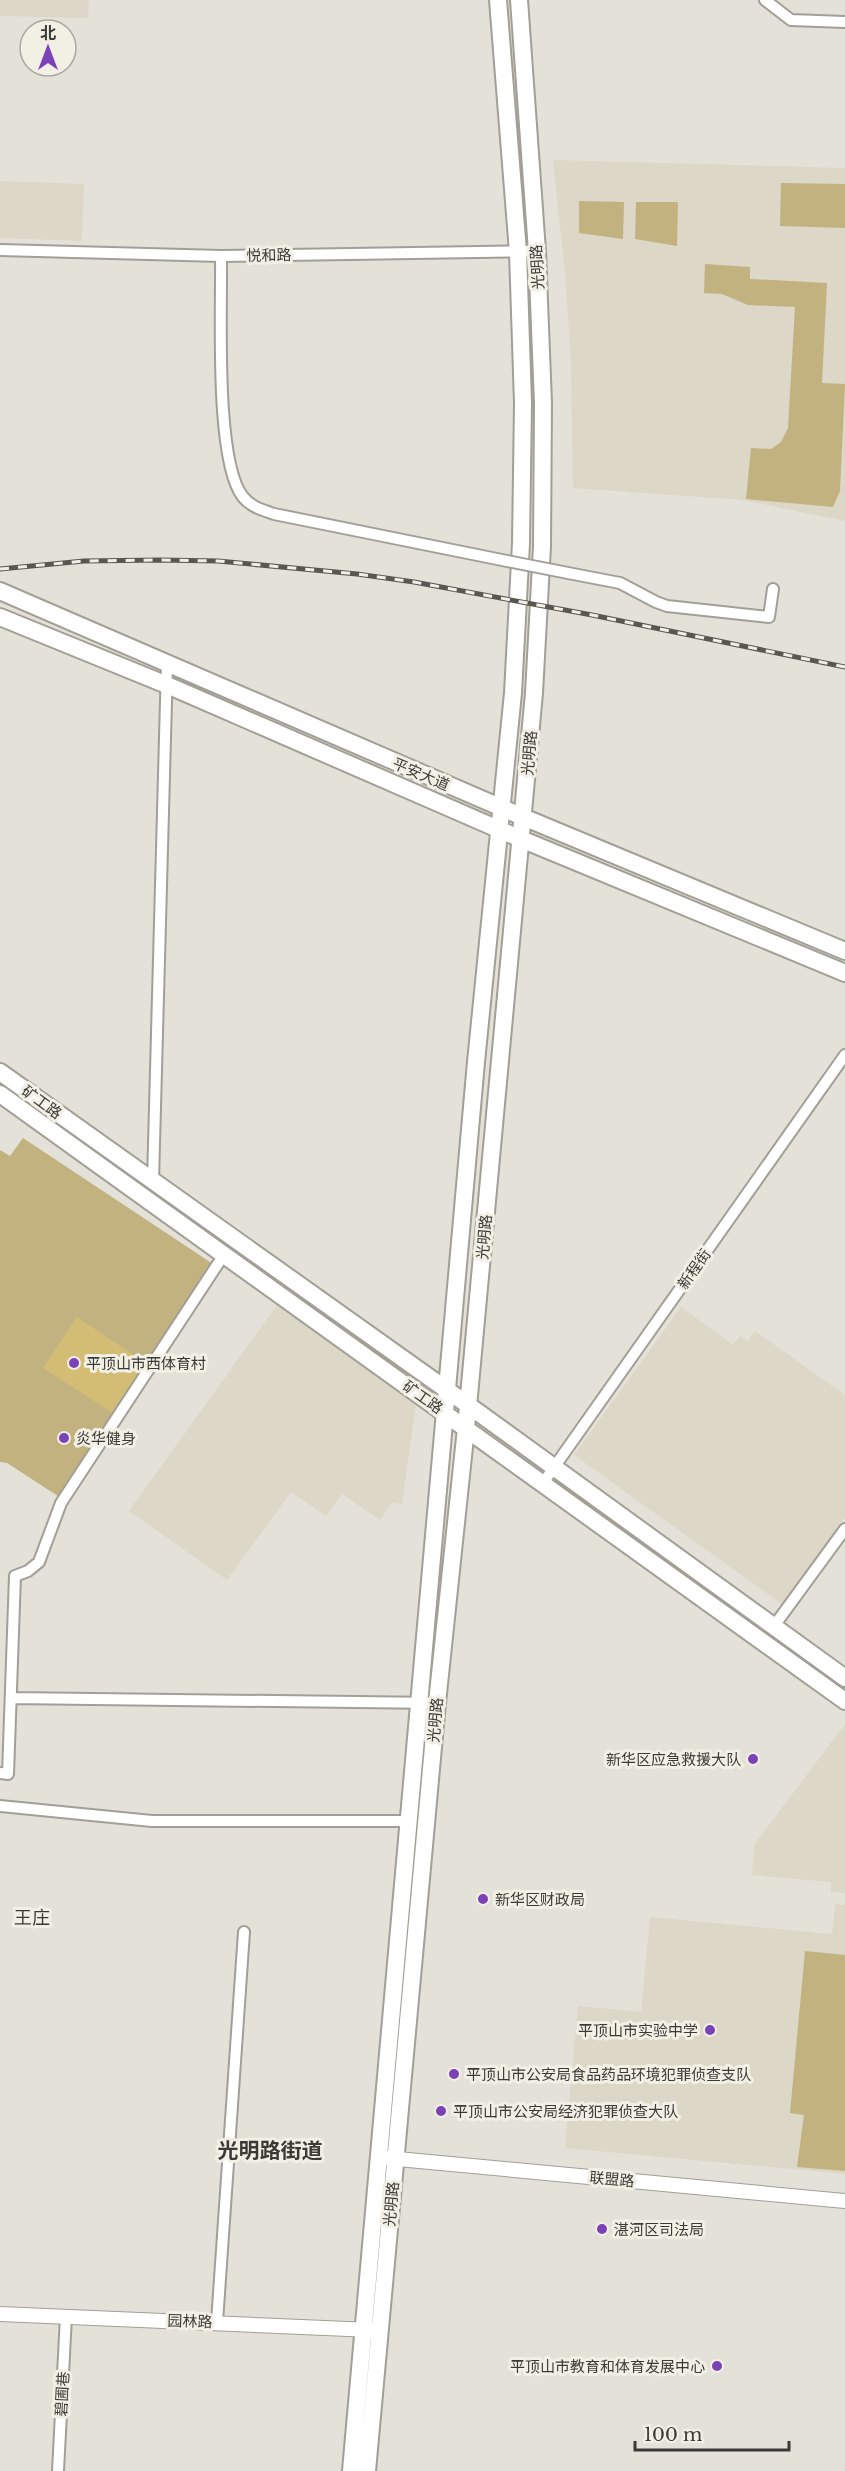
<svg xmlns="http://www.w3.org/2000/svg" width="845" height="2471" font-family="'Libre Baskerville','Noto Sans SC',serif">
	<rect width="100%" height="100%" fill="#e4e1d8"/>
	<path fill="#dcd7c6" d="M0,0H89L88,18L0,16Z
		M553,160L845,168V521L743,500L573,488L571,363L565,273Z
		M0,181L84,184L82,241L0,238Z
		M277,1305L416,1403L402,1504L392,1503L380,1520L342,1494L326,1516L291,1492L227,1580L129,1511Z
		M681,1307L733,1345L740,1336L748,1341L755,1331L845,1395V1517L782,1604L574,1455Z
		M845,1724V1893L831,1892V1882L752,1875L754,1845Z
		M835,1904L845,1905V2174L565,2148L578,2006L641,2012L650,1917L832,1934Z"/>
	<path fill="#c1b280" d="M781,183L845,184V228L780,226Z
		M579,201L624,202L623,239L579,233Z
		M636,202H678L677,246L635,239Z
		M705,264L750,267V279L827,283L822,383L845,384L840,491L833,507L746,499L751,448L771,449L781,442L788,428L795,307L748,305L722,294L704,293Z
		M23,1138L213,1264L61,1498L7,1463L0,1462V1150L10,1156Z
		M805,1951L845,1955V2171L797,2167L804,2115L790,2113Z"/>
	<path fill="#d3bd74" d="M77,1317L147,1364L114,1414L43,1368Z"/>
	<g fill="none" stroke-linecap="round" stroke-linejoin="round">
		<defs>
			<path id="minor" d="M765,0L791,20L845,22
				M0,250L221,256L537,251
				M221,256C222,305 214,461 243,497C251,507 263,510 274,514L507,561
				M568,573L620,583L656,602L667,606L769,617L773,589
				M153,1181L167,664
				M543,1483L845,1055
				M774,1626L845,1529
				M11,1698L437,1703
				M0,1773L8,1774L15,1576L28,1571L39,1562L61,1503L223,1256
				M0,1806L152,1821H409
				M217,2322L244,1932
				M58,2471L66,2316"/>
			<path id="tertiary" d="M387,2158L845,2201
				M0,2314L372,2330"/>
			<path id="primary" d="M0,591L523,817L845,951
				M0,617L167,685L521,839L845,973
				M0,1072L468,1405L845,1678
				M0,1094L845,1701
				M351,2471L476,1062L513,693L521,543L523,403L518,252L498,0
				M367,2471L437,1703L466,1428L534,693L542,546L543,403L537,251L519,0"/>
		</defs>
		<use href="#minor" stroke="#a19f96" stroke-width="14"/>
		<use href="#tertiary" stroke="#a19f96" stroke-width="16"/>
		<use href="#primary" stroke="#a19f96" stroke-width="20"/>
		<use href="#minor" stroke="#fff" stroke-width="10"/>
		<use href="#tertiary" stroke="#fff" stroke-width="14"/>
		<use href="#primary" stroke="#fff" stroke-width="16"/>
		<defs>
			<path id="rail" d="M0,569L84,561L160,560L218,561L357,574L414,582L592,615L845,667"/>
		</defs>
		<use href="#rail" stroke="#595752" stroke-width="5"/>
		<use href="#rail" stroke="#f2efe5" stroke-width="3" stroke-dasharray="9" stroke-linecap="butt"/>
		<defs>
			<path id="minor-bridge" d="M507,561L568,573"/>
		</defs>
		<use href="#minor-bridge" stroke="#a19f96" stroke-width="14" stroke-linecap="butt"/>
		<use href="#minor-bridge" stroke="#fff" stroke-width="10"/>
	</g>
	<g fill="#7b41b7" stroke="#f2efe5" stroke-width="2">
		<circle cx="74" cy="1363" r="6"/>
		<circle cx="64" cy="1438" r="6"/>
		<circle cx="753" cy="1759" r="6"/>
		<circle cx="483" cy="1899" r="6"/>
		<circle cx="710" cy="2030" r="6"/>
		<circle cx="454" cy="2074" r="6"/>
		<circle cx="441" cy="2111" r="6"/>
		<circle cx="602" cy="2229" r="6"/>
		<circle cx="717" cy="2366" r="6"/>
	</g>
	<g text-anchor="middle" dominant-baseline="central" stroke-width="6" stroke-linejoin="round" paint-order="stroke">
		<g font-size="15" fill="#3b3a36" stroke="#f2efe5">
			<text transform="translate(269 255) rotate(-1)">悦和路</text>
			<text transform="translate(537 267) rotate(-93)">光明路</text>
			<text transform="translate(529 753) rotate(-85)">光明路</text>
			<text transform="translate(421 774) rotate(23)">平安大道</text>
			<text transform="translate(42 1102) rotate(36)">矿工路</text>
			<text transform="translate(484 1237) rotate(-85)">光明路</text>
			<text transform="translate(694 1269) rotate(-55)">新程街</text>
			<text transform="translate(423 1397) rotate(35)">矿工路</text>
			<text transform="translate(435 1720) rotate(-85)">光明路</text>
			<text transform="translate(612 2179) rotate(5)">联盟路</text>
			<text transform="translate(391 2204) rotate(-85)">光明路</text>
			<text transform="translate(190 2321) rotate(2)">园林路</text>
			<text transform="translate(62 2394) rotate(-87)">碧圃巷</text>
		</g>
		<g font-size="15" fill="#3b3a36" stroke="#f2efe5" text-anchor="start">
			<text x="86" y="1363">平顶山市西体育村</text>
			<text x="76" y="1438">炎华健身</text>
			<text x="741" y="1759" text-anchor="end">新华区应急救援大队</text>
			<text x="495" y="1899">新华区财政局</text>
			<text x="698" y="2030" text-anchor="end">平顶山市实验中学</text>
			<text x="466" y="2074">平顶山市公安局食品药品环境犯罪侦查支队</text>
			<text x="453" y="2111">平顶山市公安局经济犯罪侦查大队</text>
			<text x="614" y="2229">湛河区司法局</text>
			<text x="705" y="2366" text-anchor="end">平顶山市教育和体育发展中心</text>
		</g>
		<g font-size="18" fill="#3b3a36" stroke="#f2efe5">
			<text x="32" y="1918">王庄</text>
		</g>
		<g font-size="21" font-weight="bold" fill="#3b3a36" stroke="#f2efe5">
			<text x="270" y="2151">光明路街道</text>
		</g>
	</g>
	<g transform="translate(48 48)"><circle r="28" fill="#f2efe5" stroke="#a9a79f" stroke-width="1.5"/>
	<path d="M0-4.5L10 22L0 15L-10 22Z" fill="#7b41b7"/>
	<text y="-9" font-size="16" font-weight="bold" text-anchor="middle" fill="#3b3a36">北</text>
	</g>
	<path d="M635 2441v9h154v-9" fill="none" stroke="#3b3a36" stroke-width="3"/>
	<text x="644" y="2441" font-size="18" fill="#3b3a36" stroke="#f2efe5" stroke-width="4.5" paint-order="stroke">100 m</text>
</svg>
